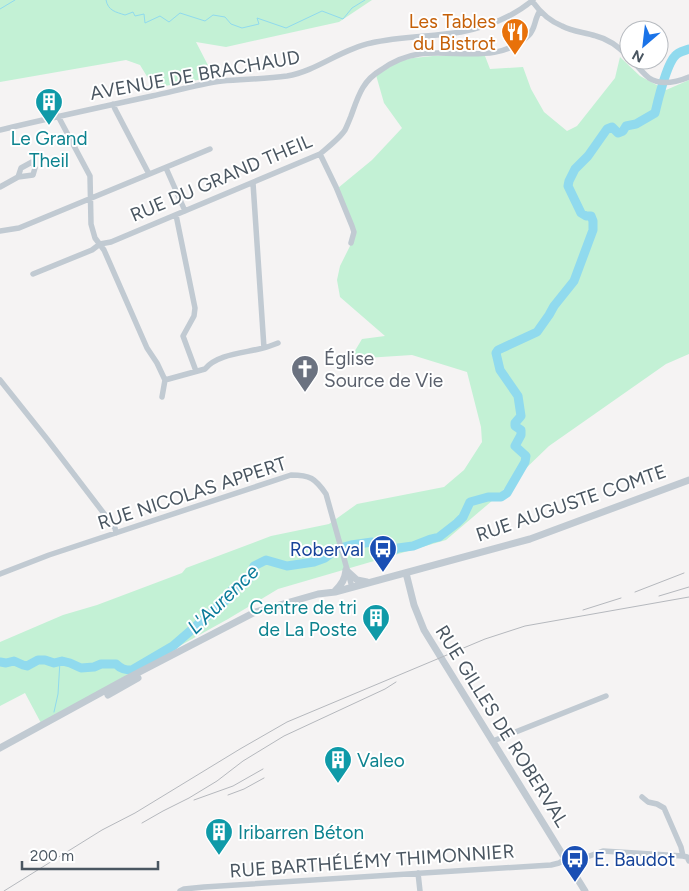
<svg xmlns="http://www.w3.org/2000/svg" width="689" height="891" font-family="Figtree,sans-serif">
	<rect width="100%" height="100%" fill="#f5f3f3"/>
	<path fill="#c3f1d5" d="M0,0H372L339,22L226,47L196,42L214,77L154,88L140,65L126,60L0,82Z
		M433,56H485L490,69L523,67L531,89L544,112L567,131L577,126L615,78L620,57L640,76L666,90L689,80V354L666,364L549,446L493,500L446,540L278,589L228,619L41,723L25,693L0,706V642L63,615L97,605L182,573L186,568L271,536L329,524L357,504L444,487L464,470L482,442L481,427L467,372L412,355L350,359L362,339L385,336L340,297L337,280L340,266L355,236L338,188L372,160L402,128L384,103L376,75L400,61L413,58Z"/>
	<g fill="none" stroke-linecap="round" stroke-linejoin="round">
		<path stroke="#90daee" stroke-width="1" d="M106,0C108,11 116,12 125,15L133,12L135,16L144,14L145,23L160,16L169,22L180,13L205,21L213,15L225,17L231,24L242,28L259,24L257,18L286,28L322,11L343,19L352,8L365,0
			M0,9L15,0
			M54,712L58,694L60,661"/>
		<path stroke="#90daee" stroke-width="9" d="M0,662L6,663L14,661L23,665L27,666L38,660H45L54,663L62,661L70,663L81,668L94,667L101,664H116C121,669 125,670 132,670L173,646L227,599L232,590L248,580L254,566L266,560L287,566L314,562L325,558L337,549L351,545L372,542L375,549L379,554L385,555L398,548L413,546L431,539L439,537L457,523L463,517L470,502L488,497H501L507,493L525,462L526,456L515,446L521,435V430L515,426V423L521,416L518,396L500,370L496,353L498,350L537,332L549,315L554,306L574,281L593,230V221L591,216H586L581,213L568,186L569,181L575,169L588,156L607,129L612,127L618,133L623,131L626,126L636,124L655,113C658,100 667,64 675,56C678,52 684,51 689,49"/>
		<path stroke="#c1cad2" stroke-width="5.5" d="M532,1C540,12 549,21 562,26C573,32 585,32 596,36C609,39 620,48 629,57
			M632,60C637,66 643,73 649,78C661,86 677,82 689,77
			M113,104L115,109L149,174
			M58,116L90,176L91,224L95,238L104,250L147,348L157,363L165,380L205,369C217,354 245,353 263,348C268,347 273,345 278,343
			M0,130C50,118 101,107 152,96C175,91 199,84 222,81C244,79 265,79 287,76C317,71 341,49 371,43C401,36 431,37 461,32C487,27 513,17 533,0
			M320,154L336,187L352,226L354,232L351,243
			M166,168L185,211
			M253,183L264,348
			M0,187L18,177L33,175L35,168L32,162L21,168L18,177
			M176,215L195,308L194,316L183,336L196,371
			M0,231L19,228L210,149
			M33,274L92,250L100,244L111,242L320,154C327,148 340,138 345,130C347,126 349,121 351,116C358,97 362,81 381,70C392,62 406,56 419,54C456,49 499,65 529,35C536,28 534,19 540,11
			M0,380L47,439L115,528L116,533
			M162,397L165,380
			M0,574L49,555L291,475C310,475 315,478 326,494L352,587
			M493,741L606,696
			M642,797L648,802L657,804L664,808L681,847L683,856L687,857L689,861
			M568,864L603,851L683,856
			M418,873L420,891
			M180,891L184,889L204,887L551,865L559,863L565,859"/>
		<path stroke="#c1cad2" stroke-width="7" d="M346,570L357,580L367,582
			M406,573L414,605L424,630L585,891
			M335,591C342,584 345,579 346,570
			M108,695L138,678
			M0,748L126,679L255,612L318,594L335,592L530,539L689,480"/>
		<path stroke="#b5b8bd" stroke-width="1" d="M635,592L684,573
			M659,596L689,587
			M583,610L621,598
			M228,795L244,789L264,778
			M194,800L233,786L263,769
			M142,823L163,811L189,798L217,781L243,761L284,736L385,689L396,682
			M4,891L102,830L135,813L240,749L287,722L485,639L525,626L689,597"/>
	</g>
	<defs>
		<symbol id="restaurant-pin" viewBox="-11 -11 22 30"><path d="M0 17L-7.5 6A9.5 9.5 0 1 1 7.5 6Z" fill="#e8710a" stroke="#fff"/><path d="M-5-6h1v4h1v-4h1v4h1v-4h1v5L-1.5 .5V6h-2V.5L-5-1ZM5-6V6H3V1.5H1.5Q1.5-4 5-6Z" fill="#fff"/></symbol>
		<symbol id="building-pin" viewBox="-11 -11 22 30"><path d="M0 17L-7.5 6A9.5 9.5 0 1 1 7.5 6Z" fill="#0f9aa8" stroke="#fff"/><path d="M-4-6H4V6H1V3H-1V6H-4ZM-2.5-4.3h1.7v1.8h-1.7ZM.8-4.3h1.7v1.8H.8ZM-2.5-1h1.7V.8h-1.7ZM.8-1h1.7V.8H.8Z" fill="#fff"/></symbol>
		<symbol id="church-pin" viewBox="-11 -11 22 30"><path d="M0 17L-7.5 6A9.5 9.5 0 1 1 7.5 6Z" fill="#6b7280" stroke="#fff"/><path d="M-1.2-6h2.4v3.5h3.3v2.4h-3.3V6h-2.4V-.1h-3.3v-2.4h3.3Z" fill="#fff"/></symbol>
		<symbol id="bus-pin" viewBox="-11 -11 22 30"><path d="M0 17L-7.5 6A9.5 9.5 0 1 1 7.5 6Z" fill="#1a4fb4" stroke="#fff"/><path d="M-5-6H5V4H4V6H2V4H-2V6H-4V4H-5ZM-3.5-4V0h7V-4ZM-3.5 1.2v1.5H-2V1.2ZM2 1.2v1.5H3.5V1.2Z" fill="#fff"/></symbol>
	</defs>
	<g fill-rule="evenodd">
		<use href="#restaurant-pin" x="499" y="16" width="32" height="43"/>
		<use href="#building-pin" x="33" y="86" width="32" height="43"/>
		<use href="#church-pin" x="289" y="353" width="32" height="43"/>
		<use href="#bus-pin" x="367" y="533" width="32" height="43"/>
		<use href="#building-pin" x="360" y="602" width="32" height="43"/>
		<use href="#building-pin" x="322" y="744" width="32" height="43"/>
		<use href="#building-pin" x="203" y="816" width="32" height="43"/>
		<use href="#bus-pin" x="559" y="843" width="32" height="43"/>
	</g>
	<g text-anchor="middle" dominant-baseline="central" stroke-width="4" stroke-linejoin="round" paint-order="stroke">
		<g font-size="19" fill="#c56008" stroke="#fff" text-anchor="end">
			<text x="496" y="21">Les Tables<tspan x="496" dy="22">du Bistrot</tspan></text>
		</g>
		<g font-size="19" fill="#4a5661" stroke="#fff">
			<text transform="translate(195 75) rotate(-10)">AVENUE DE BRACHAUD</text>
			<text transform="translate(221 178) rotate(-23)">RUE DU GRAND THEIL</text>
			<text transform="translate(192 493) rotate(-18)">RUE NICOLAS APPERT</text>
			<text transform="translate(571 503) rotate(-19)">RUE AUGUSTE COMTE</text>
			<text transform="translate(502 726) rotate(58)">RUE GILLES DE ROBERVAL</text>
			<text transform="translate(372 861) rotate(-4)">RUE BARTHÉLÉMY THIMONNIER</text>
		</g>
		<g font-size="19" fill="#0d838f" stroke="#fff" text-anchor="start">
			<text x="49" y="138" text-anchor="middle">Le Grand<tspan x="49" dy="22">Theil</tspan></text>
			<text x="357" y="607" text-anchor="end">Centre de tri<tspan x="357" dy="22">de La Poste</tspan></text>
			<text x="357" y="760">Valeo</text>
			<text x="238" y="832">Iribarren Béton</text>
		</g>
		<g font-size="19" fill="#5b616d" stroke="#fff" text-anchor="start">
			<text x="324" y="358">Église<tspan x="324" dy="22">Source de Vie</tspan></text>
		</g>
		<g font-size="19" fill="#164399" stroke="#fff" text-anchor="end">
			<text x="364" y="549">Roberval</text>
			<text x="594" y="859" text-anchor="start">E. Baudot</text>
		</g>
		<g font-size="20" font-style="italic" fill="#0c7c9b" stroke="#fff">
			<text transform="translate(223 599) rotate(-44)">L'Aurence</text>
		</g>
	</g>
	<g transform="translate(644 45) rotate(208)"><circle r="24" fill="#ffffff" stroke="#b7bbc0"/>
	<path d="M0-4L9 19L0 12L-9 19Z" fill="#1a73e8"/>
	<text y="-8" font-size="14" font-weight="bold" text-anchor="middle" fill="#4a5661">N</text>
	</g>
	<path d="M22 861v8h136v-8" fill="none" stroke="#4a5661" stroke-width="2.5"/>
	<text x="30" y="861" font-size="15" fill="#4a5661" stroke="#ffffff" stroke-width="4" paint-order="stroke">200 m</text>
</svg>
